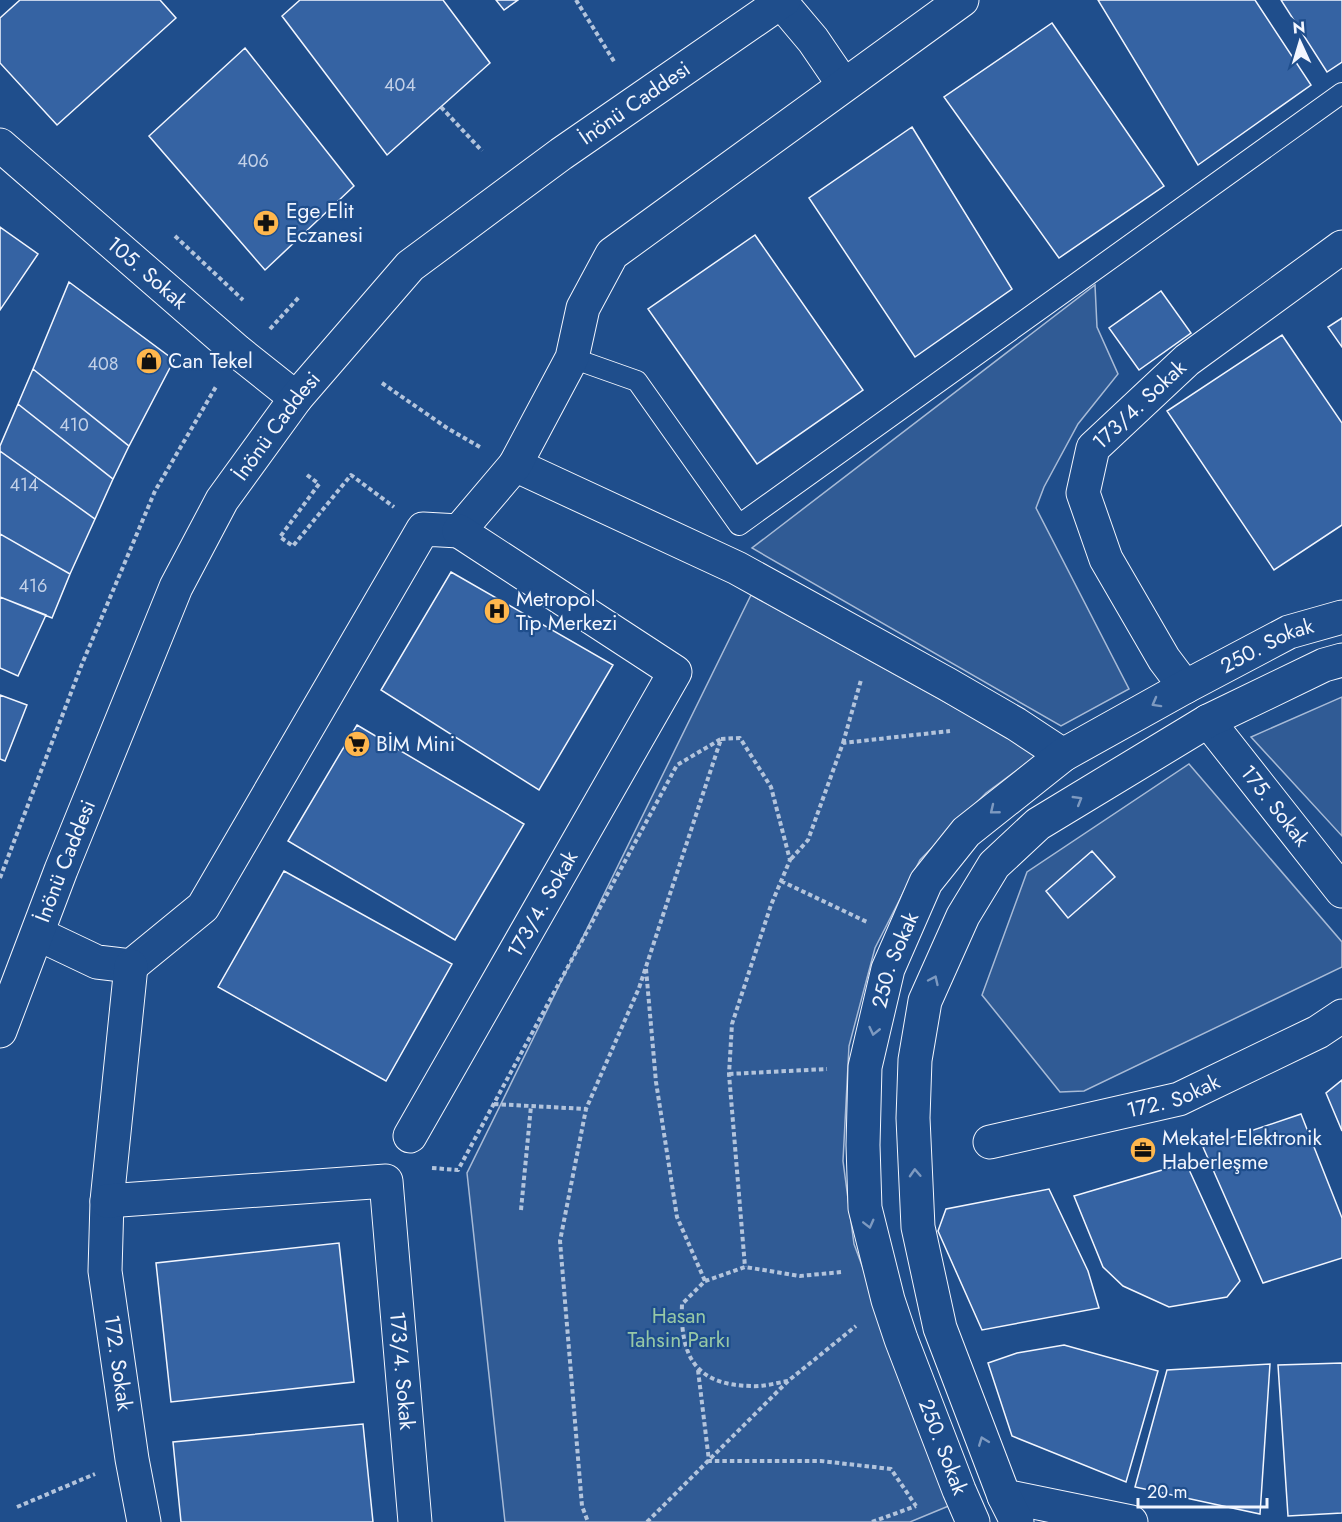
<svg xmlns="http://www.w3.org/2000/svg" width="1342" height="1522" font-family="Jost,sans-serif">
	<rect width="100%" height="100%" fill="#1f4e8c"/>
	<path fill="#305b95" stroke="#a8bbd7" stroke-width="1.5" d="M1095,285L1097,327L1118,374L1078,424L1044,487L1036,508L1129,689L1061,726L752,548Z
		M751,595L1039,754L986,793L920,860L875,948L849,1046L843,1161L854,1244L951,1505L910,1522H505L467,1173Z
		M1342,697V836L1251,737Z
		M1189,764L1342,942V967L1084,1091L1060,1092L982,995L1027,872Z"/>
	<path fill="#3563a3" stroke="#f2f6ff" stroke-width="1.5" d="M20,0H160L176,18L57,125L0,63V18Z
		M300,0H443L490,63L387,155L282,16Z
		M496,0H518L504,10Z
		M1098,0H1255L1311,85L1198,165Z
		M1281,0H1342V62L1327,72Z
		M1052,23L1164,186L1059,258L944,97Z
		M245,48L354,186L265,270L149,136Z
		M912,127L1012,289L915,357L809,198Z
		M0,227L38,254L0,310Z
		M755,235L863,390L757,464L648,309Z
		M69,282L174,360L129,446L33,369Z
		M1161,291L1191,333L1139,370L1109,328Z
		M1342,318V347L1328,327Z
		M1282,335L1342,423V525L1274,570L1167,411Z
		M33,369L129,446L113,479L18,404Z
		M18,404L113,479L95,519L0,451V446Z
		M0,451L95,519L70,574L0,534Z
		M0,534L70,574L52,618L0,597Z
		M451,572L613,665L539,790L381,690Z
		M0,597L46,615L18,676L0,668Z
		M0,695L27,705L5,761L0,759Z
		M357,725L524,824L455,940L288,841Z
		M1092,851L1115,877L1068,918L1046,891Z
		M284,871L452,964L386,1081L218,987Z
		M1342,1080V1131L1326,1093Z
		M1301,1114L1342,1218V1258L1263,1283L1203,1147Z
		M1186,1163L1240,1281L1227,1297L1169,1307L1123,1286L1103,1267L1074,1196Z
		M1049,1189L1088,1271L1099,1308L982,1330L938,1231L946,1209Z
		M339,1243L354,1382L171,1402L156,1263Z
		M1064,1345L1158,1371L1126,1482L1012,1436L988,1363L1017,1353Z
		M1342,1363V1513L1288,1516L1278,1365Z
		M1270,1364L1260,1514L1135,1487L1167,1370Z
		M363,1424L373,1522H181L173,1442Z"/>
	<g fill="none" stroke-linecap="round" stroke-linejoin="round">
		<defs>
			<path id="lane" d="M572,358L637,381L739,525L1342,93"/>
			<g id="street">
				<path d="M781,2L813,40L843,84"/>
				<path id="s1" d="M0,145L237,351L296,398"/>
				<path d="M515,465L737,568L947,684L1016,724L1063,755"/>
				<path id="s2" d="M1185,687L1164,659L1106,559L1083,493L1093,448L1187,360L1342,247"/>
				<path id="s3" d="M1208,721L1342,891"/>
				<path d="M38,934L97,962L131,966L203,907L423,529L459,531L515,465L572,358L583,308L612,254L962,0"/>
				<path id="s4" d="M131,966L107,1201L105,1271L132,1459L144,1522"/>
				<path id="s5" d="M410,1136L675,672L459,531"/>
				<path id="s6" d="M990,1142L1179,1099L1318,1032L1342,1016"/>
				<path id="s7" d="M107,1201L386,1181L415,1522"/>
				<path d="M1004,1496L1131,1522"/>
			</g>
			<g id="secondary">
				<path id="s8" d="M973,1522L959,1490L901,1339L888,1300L865,1208L863,1145L865,1067L888,969L926,882L966,832L1063,755L1185,687L1289,632L1342,617"/>
				<path d="M1017,1522L1004,1496L940,1328L918,1227L913,1118L915,1060L925,1001L963,916L994,865L1038,824L1208,721L1324,665L1342,660"/>
			</g>
			<g id="primary">
				<path id="s9" d="M0,1031L61,870L176,587L222,500L296,398L410,266L561,154L784,0"/>
			</g>
		</defs>
		<use href="#lane" stroke="#f2f6ff" stroke-width="22"/>
		<use href="#street" stroke="#f2f6ff" stroke-width="35"/>
		<use href="#secondary" stroke="#f2f6ff" stroke-width="35"/>
		<use href="#primary" stroke="#f2f6ff" stroke-width="35"/>
		<path stroke="#b3c4dc" stroke-width="4" stroke-dasharray="4.5 3" stroke-linecap="butt" d="M576,0L615,63
			M441,107L482,151
			M175,236L243,300
			M270,329L300,296
			M382,383L447,428L480,447
			M307,475L319,484L280,537L293,546L351,475L394,507
			M721,739L740,738L771,787L790,860L771,905L732,1024L729,1074L745,1267
			M843,743L861,680
			M791,859L808,840L843,743L950,731
			M0,878L82,664L155,491L217,385
			M781,881L867,922
			M646,969L656,1082L677,1217L705,1281
			M729,1074L827,1069
			M494,1104L586,1109
			M432,1168L458,1170L677,765L721,739L639,988L586,1109L560,1241L582,1506L588,1522
			M521,1210L531,1106
			M698,1370L709,1461H821L891,1469L916,1506
			M788,1381C776,1383 763,1387 751,1386C695,1385 680,1356 682,1304L705,1281L745,1267L800,1276L841,1272
			M17,1507L95,1474
			M647,1522L788,1381L856,1326
			M872,1522L916,1506"/>
		<use href="#lane" stroke="#1f4e8c" stroke-width="20"/>
		<use href="#street" stroke="#1f4e8c" stroke-width="33"/>
		<use href="#secondary" stroke="#1f4e8c" stroke-width="33"/>
		<use href="#primary" stroke="#1f4e8c" stroke-width="33"/>
	</g>
	<defs><path id="oneway-chevron" d="M-2-3.5L2.5 0L-2 3.5" fill="none" stroke-width="1.6" stroke-linecap="round" stroke-linejoin="round" transform="scale(1.5)"/></defs>
	<g stroke="#7e9ac0">
		<use href="#oneway-chevron" transform="translate(1156 703) rotate(151)"/>
		<use href="#oneway-chevron" transform="translate(1078 800) rotate(-31)"/>
		<use href="#oneway-chevron" transform="translate(994 810) rotate(141)"/>
		<use href="#oneway-chevron" transform="translate(934 980) rotate(-65)"/>
		<use href="#oneway-chevron" transform="translate(874 1031) rotate(103)"/>
		<use href="#oneway-chevron" transform="translate(915 1173) rotate(-93)"/>
		<use href="#oneway-chevron" transform="translate(869 1224) rotate(76)"/>
		<use href="#oneway-chevron" transform="translate(983 1441) rotate(-111)"/>
	</g>
	<defs>
		<symbol id="pharmacy-disc" viewBox="-11 -11 22 22"><circle r="9.5" fill="#ffb74d" stroke="#1f4e8c"/><path d="M-2-6h4v4h4v4h-4v4h-4v-4h-4v-4h4Z" fill="#111"/></symbol>
		<symbol id="shop-disc" viewBox="-11 -11 22 22"><circle r="9.5" fill="#ffb74d" stroke="#1f4e8c"/><path d="M-5-2.5h2.3a2.7 3.5 0 0 1 5.4 0H5L5.5 6h-11ZM-1.5-2.5h3a1.5 2.3 0 0 0-3 0Z" fill="#111"/></symbol>
		<symbol id="hospital-disc" viewBox="-11 -11 22 22"><circle r="9.5" fill="#ffb74d" stroke="#1f4e8c"/><path d="M-5-5h3v3.5h4V-5h3V5h-3V1.5h-4V5h-3Z" fill="#111"/></symbol>
		<symbol id="supermarket-disc" viewBox="-11 -11 22 22"><circle r="9.5" fill="#ffb74d" stroke="#1f4e8c"/><path d="M-6-5.5h2.5l.6 2H6L4.5 2H-2.5L-4.4-4H-6ZM-1.5 3.2a1.3 1.3 0 1 0 .1 0ZM3 3.2a1.3 1.3 0 1 0 .1 0Z" fill="#111"/></symbol>
		<symbol id="office-disc" viewBox="-11 -11 22 22"><circle r="9.5" fill="#ffb74d" stroke="#1f4e8c"/><path d="M-6-3h4V-5.5h4V-3h4V5H-6ZM-1-4.5V-3h2v-1.5ZM-6 0V1H6V0Z" fill="#111"/></symbol>
	</defs>
	<g fill-rule="evenodd">
		<use href="#pharmacy-disc" x="251" y="208" width="30" height="30"/>
		<use href="#shop-disc" x="134" y="346" width="30" height="30"/>
		<use href="#hospital-disc" x="482" y="596" width="30" height="30"/>
		<use href="#supermarket-disc" x="342" y="729" width="30" height="30"/>
		<use href="#office-disc" x="1128" y="1135" width="30" height="30"/>
	</g>
	<g text-anchor="middle" dominant-baseline="central" stroke-width="4.5" stroke-linejoin="round" paint-order="stroke">
		<g font-size="18" fill="#c3d1e8">
			<text x="400" y="85">404</text>
			<text x="253" y="161">406</text>
			<text x="103" y="364">408</text>
			<text x="74" y="425">410</text>
			<text x="24" y="485">414</text>
			<text x="33" y="586">416</text>
		</g>
		<g font-size="21" fill="#f2f6ff" stroke="#1f4e8c">
			<text stroke="none"><textPath href="#s9" startOffset="1154">İnönü Caddesi</textPath></text>
			<text stroke="none"><textPath href="#s1" startOffset="195">105. Sokak</textPath></text>
			<text stroke="none"><textPath href="#s2" startOffset="330">173/4. Sokak</textPath></text>
			<text stroke="none"><textPath href="#s9" startOffset="668">İnönü Caddesi</textPath></text>
			<text stroke="none"><textPath href="#s8" startOffset="1089">250. Sokak</textPath></text>
			<text stroke="none"><textPath href="#s3" startOffset="108">175. Sokak</textPath></text>
			<text stroke="none"><textPath href="#s9" startOffset="182">İnönü Caddesi</textPath></text>
			<text stroke="none"><textPath href="#s5" startOffset="267">173/4. Sokak</textPath></text>
			<text stroke="none"><textPath href="#s8" startOffset="585">250. Sokak</textPath></text>
			<text stroke="none"><textPath href="#s6" startOffset="189">172. Sokak</textPath></text>
			<text stroke="none"><textPath href="#s4" startOffset="399">172. Sokak</textPath></text>
			<text stroke="none"><textPath href="#s7" startOffset="470">173/4. Sokak</textPath></text>
			<text transform="translate(943 1447) rotate(69)">250. Sokak</text>
		</g>
		<g font-size="21" fill="#f2f6ff" stroke="#1f4e8c" text-anchor="start">
			<text x="286" y="211">Ege Elit<tspan x="286" dy="24">Eczanesi</tspan></text>
			<text x="168" y="361">Can Tekel</text>
			<text x="516" y="599">Metropol<tspan x="516" dy="24">Tıp Merkezi</tspan></text>
			<text x="376" y="744">BİM Mini</text>
			<text x="1162" y="1138">Mekatel Elektronik<tspan x="1162" dy="24">Haberleşme</tspan></text>
		</g>
		<g font-size="21" fill="#97c8a6" stroke="#1f4e8c">
			<text x="679" y="1316">Hasan<tspan x="679" dy="24">Tahsin Parkı</tspan></text>
		</g>
	</g>
	<g transform="translate(1300 42) rotate(356)" stroke="#1f4e8c" stroke-width="4.5" paint-order="stroke">
	<path d="M0-4.5L10 22L0 15L-10 22Z" fill="#f2f6ff"/>
	<text y="-9" font-size="16" font-weight="bold" text-anchor="middle" fill="#f2f6ff">N</text>
	</g>
	<path d="M1138 1498v9h129v-9" fill="none" stroke="#f2f6ff" stroke-width="3"/>
	<text x="1147" y="1498" font-size="18" fill="#f2f6ff" stroke="#1f4e8c" stroke-width="4.5" paint-order="stroke">20 m</text>
</svg>
